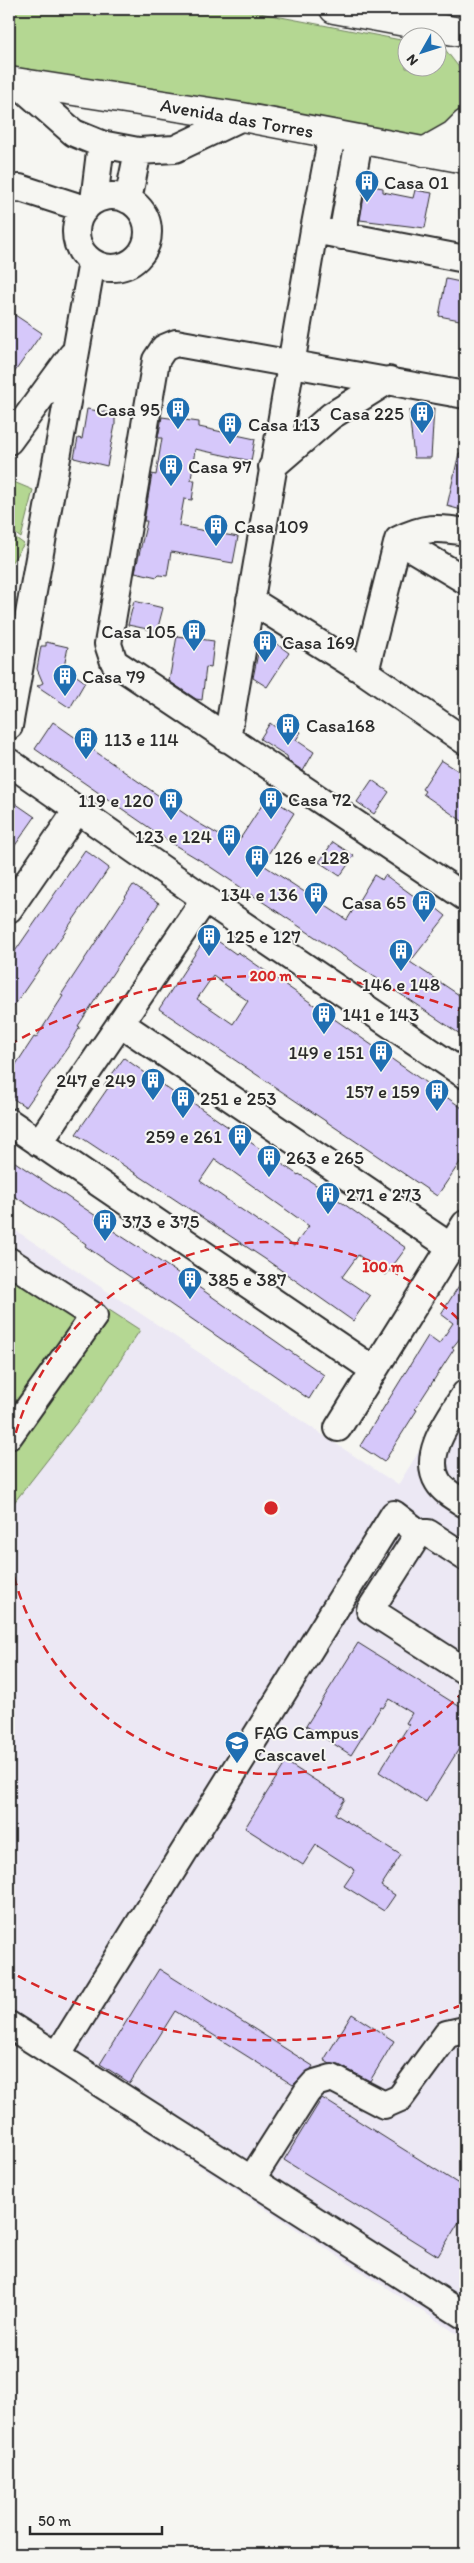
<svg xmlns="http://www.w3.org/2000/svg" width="474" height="2563" font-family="Itim,sans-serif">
	<rect width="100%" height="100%" fill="#f6f6f2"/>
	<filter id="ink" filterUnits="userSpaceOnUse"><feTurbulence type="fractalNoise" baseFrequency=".02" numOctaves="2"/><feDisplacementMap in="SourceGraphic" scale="10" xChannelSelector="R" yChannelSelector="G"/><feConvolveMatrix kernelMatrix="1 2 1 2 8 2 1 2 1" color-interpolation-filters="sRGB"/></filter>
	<g filter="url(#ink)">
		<path fill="#ece8f4" d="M9,1226L398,1485L465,1377V2339L9,2042Z"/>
		<path fill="#b4d792" stroke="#70815e" d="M9,9H239L406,41V68H436L437,47L444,48L461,70L465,92L458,111L441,130L414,141L9,70Z
			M9,480L33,490L21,538L9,529Z
			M9,533L24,544L9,566Z
			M9,1245L140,1330L95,1399L9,1509Z"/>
		<path fill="#d6c8fa" stroke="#2b2b2b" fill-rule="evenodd" d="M366,185L383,188V192L413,198L415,190L432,193L425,228L360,220Z
			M446,279L465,283V321L439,316Z
			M15,315L42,333L9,380V325Z
			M434,408L431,458H414L409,411Z
			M87,409L115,414V425L107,466L74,458L78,438L82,439Z
			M162,417L199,422V427L255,439L251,461L195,449L191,480H195L192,500L184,499L179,526L238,537L233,563L171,552L167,576L159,575L157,577L135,572L147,521H144L152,474L156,475L162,438H158Z
			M459,453L465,454V511L447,506Z
			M134,601L163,608L157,631L128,625Z
			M262,633L289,653L267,687L253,678Z
			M177,636L214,641L211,668L206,667L202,700L196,699L169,681Z
			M46,642L68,647L64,667L85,682L70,708L37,686L43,683L37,669L41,646H46Z
			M280,719L301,732L296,740L314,752L303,771L288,761L287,756L260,739L270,723L275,727Z
			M53,722L195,821L236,845L268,796L294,813L262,864L347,920L374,875L382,880L385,875L422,902L425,899L446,916L410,962L465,999V1027L460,1034L203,862L173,844L35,749Z
			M441,760L465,775V823L423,794L425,791L422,789Z
			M372,780L389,792L374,814L357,802Z
			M9,799L35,817L9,854Z
			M333,842L354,856L340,876L319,862Z
			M85,850L109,868L9,1013V960Z
			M133,885L159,903L78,1026L80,1027L70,1044L26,1107L9,1096V1075L34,1037L36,1038L63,996L61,995Z
			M208,934L236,954L238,952L465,1110V1155L437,1196L159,1009ZM213,976L248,1001L233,1024L197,999Z
			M124,1058L181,1098L183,1096L298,1175L299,1174L327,1192L406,1248L386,1275L358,1255L342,1277L370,1296L353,1321L268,1261L76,1134L108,1088L104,1085ZM215,1159L309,1226L294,1246L200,1181Z
			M9,1158L96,1216L95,1219L184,1277L324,1375L309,1399L85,1246L86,1244L57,1223L9,1193Z
			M465,1276V1332L452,1348L454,1349L415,1409L417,1410L384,1462L360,1446L428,1336L439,1344L453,1323L441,1314Z
			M358,1643L465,1710V1739L426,1802L379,1772L409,1725L406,1723L412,1713L389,1699L383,1708L381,1707L351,1755L306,1726Z
			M286,1762L345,1799L335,1814L401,1855L381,1886L395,1895L384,1911L344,1886L355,1870L316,1845L303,1865L245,1828Z
			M159,1969L313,2066L311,2069L293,2085L175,2011L130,2083L100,2064Z
			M352,2014L394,2041L370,2081L339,2065L330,2064L324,2060Z
			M322,2098L465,2188V2212L438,2256L284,2160Z"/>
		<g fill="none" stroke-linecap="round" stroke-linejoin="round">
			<defs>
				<path id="minor" d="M16,82L74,133L101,144L138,151L175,149L242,117
					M9,189L20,188L85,209
					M76 232a36 36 0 1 1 72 0a36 36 0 1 1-72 0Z
					M128,200L138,151
					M94,201L101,144
					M314,230L332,135
					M342,236L359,140
					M465,395L176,343L164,348L156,360L108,644L114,662L465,897
					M9,441L72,355
					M272,467L331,416L389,380
					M398,540L465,580
					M250,600L365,672L465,741
					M365,672L398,540C424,527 437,527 465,532
					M9,726L92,262
					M227,739L314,230L465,259
					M9,762L205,899L465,1075
					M9,909L78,809
					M120,1023L451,1247
					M9,1122L374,1370
					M39,1143L205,899
					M9,1261L94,1316L9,1436
					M465,1394C451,1417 421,1454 438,1482C444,1492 456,1498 465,1504
					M338,1428L465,1224
					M465,1557L428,1533H419L370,1610L465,1671
					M9,2025L465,2316
					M57,2056L394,1514L419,1533
					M251,2180L307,2092L315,2083L332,2078L384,2105L400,2098L447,2034L465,2030"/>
				<path id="major" d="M334,9L465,33
					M9,81L242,117L465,159
					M424,152L454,135L465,124"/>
			</defs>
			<use href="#minor" stroke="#2b2b2b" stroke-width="30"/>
			<use href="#major" stroke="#2b2b2b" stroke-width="31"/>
			<use href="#minor" stroke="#f6f6f2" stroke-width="26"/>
			<use href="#major" stroke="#f6f6f2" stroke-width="28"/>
		</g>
	</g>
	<g fill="none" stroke="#d62828" stroke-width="2.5" stroke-dasharray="9 6">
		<path d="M464 1691A266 266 0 0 1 9 1554M9 1462A266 266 0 0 1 464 1325"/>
		<path d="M462 2005A532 532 0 0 1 9 1971M9 1045A532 532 0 0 1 462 1011"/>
	</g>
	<defs>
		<symbol id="building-pin" viewBox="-11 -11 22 30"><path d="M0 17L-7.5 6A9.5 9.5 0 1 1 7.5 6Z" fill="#1f6fb2" stroke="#f6f6f2"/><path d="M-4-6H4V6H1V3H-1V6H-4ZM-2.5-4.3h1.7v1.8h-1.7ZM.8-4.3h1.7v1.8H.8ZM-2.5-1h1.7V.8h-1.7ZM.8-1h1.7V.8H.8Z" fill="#fff"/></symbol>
		<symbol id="university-pin" viewBox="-11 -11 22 30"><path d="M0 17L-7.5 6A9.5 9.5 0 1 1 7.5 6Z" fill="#1f6fb2" stroke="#f6f6f2"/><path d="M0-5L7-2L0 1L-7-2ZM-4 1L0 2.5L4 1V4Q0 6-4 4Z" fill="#fff"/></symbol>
	</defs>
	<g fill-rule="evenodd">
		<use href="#building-pin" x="353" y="168" width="28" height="38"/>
		<use href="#building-pin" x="164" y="395" width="28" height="38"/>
		<use href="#building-pin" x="408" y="399" width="28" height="38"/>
		<use href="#building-pin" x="216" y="410" width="28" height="38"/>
		<use href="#building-pin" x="157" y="452" width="28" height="38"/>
		<use href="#building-pin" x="202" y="512" width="28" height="38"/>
		<use href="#building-pin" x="180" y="617" width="28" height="38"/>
		<use href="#building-pin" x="251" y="628" width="28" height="38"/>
		<use href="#building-pin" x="51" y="662" width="28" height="38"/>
		<use href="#building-pin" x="274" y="711" width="28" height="38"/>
		<use href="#building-pin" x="72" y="725" width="28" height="38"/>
		<use href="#building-pin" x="257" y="785" width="28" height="38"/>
		<use href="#building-pin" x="157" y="786" width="28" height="38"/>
		<use href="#building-pin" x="215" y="822" width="28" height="38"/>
		<use href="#building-pin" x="243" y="843" width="28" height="38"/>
		<use href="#building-pin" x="302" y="880" width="28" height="38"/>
		<use href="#building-pin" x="410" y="888" width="28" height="38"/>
		<use href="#building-pin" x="195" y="922" width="28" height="38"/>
		<use href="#building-pin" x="387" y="937" width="28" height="38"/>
		<use href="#building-pin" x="310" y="1000" width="28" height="38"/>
		<use href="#building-pin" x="367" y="1038" width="28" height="38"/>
		<use href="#building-pin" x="139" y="1066" width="28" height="38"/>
		<use href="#building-pin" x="423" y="1077" width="28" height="38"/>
		<use href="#building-pin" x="169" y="1084" width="28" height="38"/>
		<use href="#building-pin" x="226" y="1122" width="28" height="38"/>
		<use href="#building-pin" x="255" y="1143" width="28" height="38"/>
		<use href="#building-pin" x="314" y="1180" width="28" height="38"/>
		<use href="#building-pin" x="91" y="1207" width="28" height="38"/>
		<use href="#building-pin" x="176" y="1265" width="28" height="38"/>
		<use href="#university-pin" x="223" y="1729" width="28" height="38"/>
	</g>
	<g text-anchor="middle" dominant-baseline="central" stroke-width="4" stroke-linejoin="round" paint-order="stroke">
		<g font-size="19" fill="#2b2b2b" stroke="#f6f6f2">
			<text transform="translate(237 118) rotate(10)">Avenida das Torres</text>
		</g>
		<g font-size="19" fill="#2b2b2b" stroke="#f6f6f2" text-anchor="start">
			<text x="384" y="182">Casa 01</text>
			<text x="160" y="409" text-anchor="end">Casa 95</text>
			<text x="404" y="413" text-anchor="end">Casa 225</text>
			<text x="248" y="424">Casa 113</text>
			<text x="188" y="466">Casa 97</text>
			<text x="234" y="526">Casa 109</text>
			<text x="176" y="631" text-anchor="end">Casa 105</text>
			<text x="282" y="642">Casa 169</text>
			<text x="82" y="676">Casa 79</text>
			<text x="306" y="725">Casa168</text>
			<text x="104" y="739">113 e 114</text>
			<text x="288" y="799">Casa 72</text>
			<text x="154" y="800" text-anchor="end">119 e 120</text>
			<text x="212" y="836" text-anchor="end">123 e 124</text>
			<text x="274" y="857">126 e 128</text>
			<text x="298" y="894" text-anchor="end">134 e 136</text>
			<text x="406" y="902" text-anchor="end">Casa 65</text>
			<text x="226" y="936">125 e 127</text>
			<text x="401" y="984" text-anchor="middle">146 e 148</text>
			<text x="342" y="1014">141 e 143</text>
			<text x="364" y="1052" text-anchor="end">149 e 151</text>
			<text x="136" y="1080" text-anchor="end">247 e 249</text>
			<text x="420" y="1091" text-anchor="end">157 e 159</text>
			<text x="200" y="1098">251 e 253</text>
			<text x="222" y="1136" text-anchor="end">259 e 261</text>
			<text x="286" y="1157">263 e 265</text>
			<text x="346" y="1194">271 e 273</text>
			<text x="122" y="1221">373 e 375</text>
			<text x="208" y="1279">385 e 387</text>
			<text x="254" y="1732">FAG Campus<tspan x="254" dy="22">Cascavel</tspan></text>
		</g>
	</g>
	<circle cx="271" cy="1508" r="8" fill="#d62828" stroke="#f6f6f2" stroke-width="2.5"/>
	<g font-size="15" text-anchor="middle" font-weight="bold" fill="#d62828" stroke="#f6f6f2" stroke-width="4" stroke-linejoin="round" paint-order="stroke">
		<text x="271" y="981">200 m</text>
		<text x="383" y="1272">100 m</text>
	</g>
	<rect width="474" height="2563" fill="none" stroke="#f6f6f2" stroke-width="30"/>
	<rect x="15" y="15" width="444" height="2533" fill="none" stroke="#2b2b2b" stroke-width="2" filter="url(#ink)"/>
	<g transform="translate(422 52) rotate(231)"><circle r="24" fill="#f6f6f2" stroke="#a5a5a2"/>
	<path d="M0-4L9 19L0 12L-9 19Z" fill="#1f6fb2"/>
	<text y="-8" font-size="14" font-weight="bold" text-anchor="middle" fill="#2b2b2b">N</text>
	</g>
	<path d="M30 2526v8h132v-8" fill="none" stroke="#2b2b2b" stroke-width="2.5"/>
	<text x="38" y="2526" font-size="15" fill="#2b2b2b" stroke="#f6f6f2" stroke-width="4" paint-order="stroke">50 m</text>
</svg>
